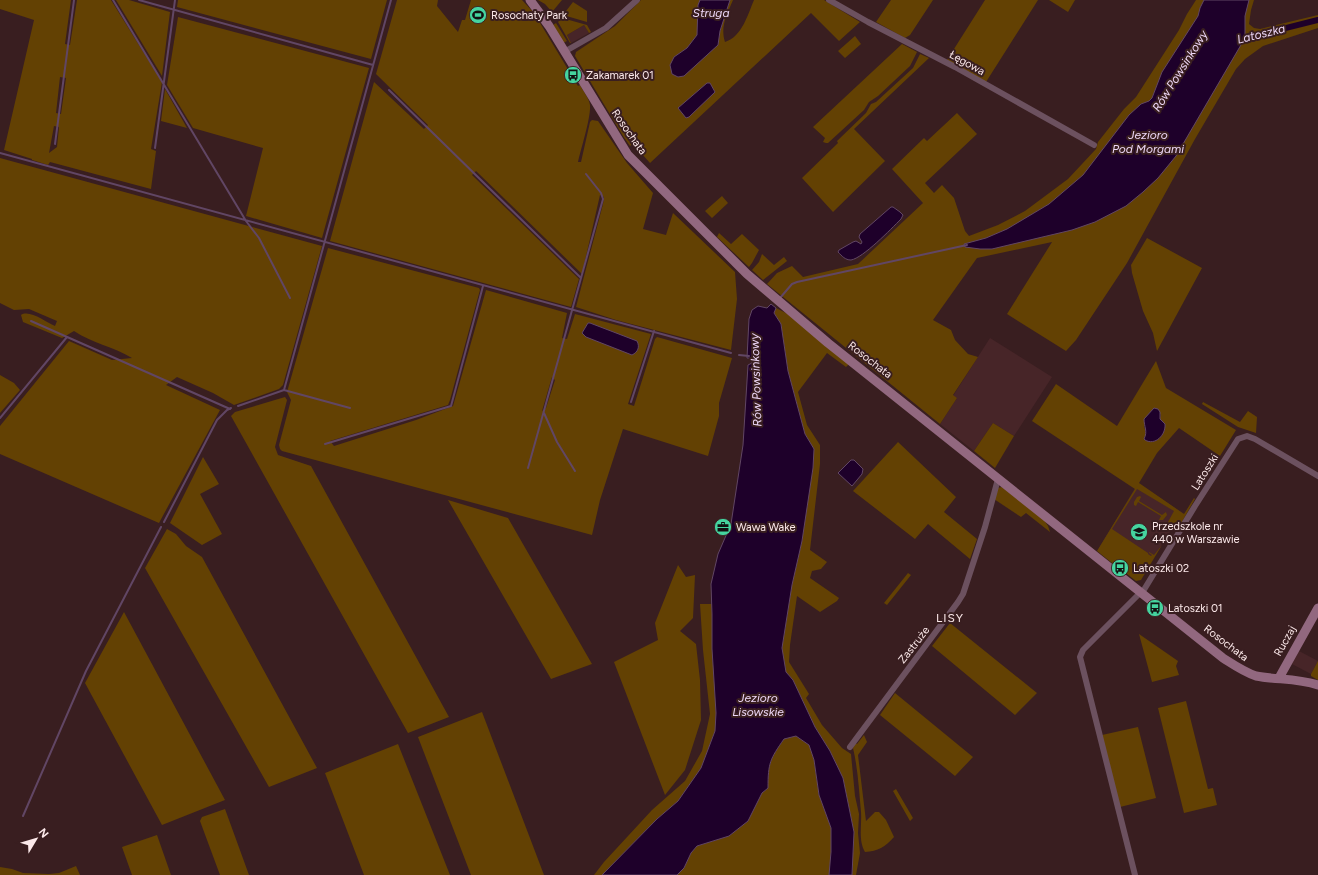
<svg xmlns="http://www.w3.org/2000/svg" width="1318" height="875" font-family="Figtree,sans-serif">
	<rect width="100%" height="100%" fill="#391e20"/>
	<path fill="#472528" d="M584,25L589,33L571,43L567,35Z
		M990,338L1052,377L1014,436L993,423L974,451L940,424L957,398L953,396Z
		M1138,483L1184,514L1173,527L1140,579L1099,548Z
		M1299,651L1318,661L1311,674L1292,664Z"/>
	<path fill="#634103" fill-rule="evenodd" d="M0,0H71L65,44L70,45L77,0H111L162,82L151,149L156,151L151,189L50,162L48,165L32,160V159L4,150L34,20L0,9ZM60,77L66,78L61,114L56,113ZM54,126L59,127L57,147L49,153Z
		M116,0H129L170,12L162,76Z
		M178,0H387L371,59L177,7Z
		M397,0H438L437,6L458,32L462,20H465L471,0H522L534,13L578,86L580,85C583,91 589,98 590,105C591,118 581,148 578,162H581L590,122L592,120L598,121L627,163L653,193L643,229L666,235L673,213L735,272L737,299L731,350L616,320L576,307L603,204L604,197L600,195L582,274L476,171L472,175L579,279L571,307L330,241L374,82L424,129L428,125L376,74Z
		M538,0H562L552,12L545,4Z
		M641,0H700L698,5L697,35L687,48L674,57L718,45L720,31L730,0H733C727,14 720,27 725,42C742,37 748,14 754,0H824L860,22L839,41L811,13L650,163L633,144L630,146L623,136L575,56L576,52L615,26Z
		M891,0H933L910,35L905,38L876,22Z
		M985,0H1038L986,82L947,60Z
		M1049,0H1075L1068,12Z
		M1196,0H1254L1251,10L1249,24L1254,28L1260,29L1318,15V28L1263,46L1245,59L1236,69L1195,139L1127,263L1076,340L1066,351L1007,314L1052,242L977,258L933,320L951,330L955,340L968,354L978,357L953,395L957,398L940,424L767,284L777,273L792,266L803,277L858,264L923,203L892,169L924,138L927,141L957,113L977,134L925,183L934,193L942,185L954,198L965,231L969,236L998,225L1025,211L1068,179L1096,149L1098,142L1124,109L1136,97L1179,30L1187,14Z
		M573,2L587,11V22L563,15Z
		M178,17L369,68L322,238L246,216L263,148L193,128L167,85Z
		M562,18L587,25L591,32L589,33L584,25L567,35L571,43H570L558,22Z
		M556,23L567,41L563,43L553,25Z
		M855,36L861,44L845,58L838,51Z
		M902,44L917,52L910,66L878,96L869,102L864,110L828,143H826L823,142L825,138L813,127Z
		M920,54L929,58L854,129L885,161L833,212L802,178L838,143L837,141L866,113L871,104L876,102L913,68Z
		M165,89L187,128L161,121Z
		M0,158L322,246L283,385L279,389L234,405L213,393L177,377L166,385L220,410L159,523L0,454V426L69,341L112,360L132,358C114,347 92,343 74,331L62,338L23,322L21,315C29,309 46,322 55,326L57,321L29,309L14,310L0,303Z
		M722,196L728,203L712,218L705,211Z
		M719,233L731,244L742,234L759,250L752,263L749,267L717,237Z
		M1147,238L1202,268L1157,351L1153,333L1143,311L1132,273L1131,265Z
		M328,248L479,288L480,290L450,400L448,405L330,441L334,446L416,420L453,406L486,290L567,313L562,338L567,339L575,314L651,334L628,404L634,406L655,339L657,337L732,358L719,403V416L708,456L623,429L600,500L592,535L282,451L280,449L279,445L291,400L287,392ZM552,377L555,380L546,408L542,411Z
		M762,254L774,265L784,257L787,261L763,280L752,270L759,262Z
		M776,308L788,314L849,364L846,367L827,353L798,392L807,425L820,445V464L810,550L827,562L821,569L812,571L810,578L839,598L837,601L820,612L797,596L790,645L789,662L809,694L806,698L822,725L842,748L851,754L855,796L859,814L858,833L860,853L856,875H852L854,832L843,778L830,751L815,727L793,680L786,672L782,648L792,585L802,541L814,449L805,434L788,371L781,324L774,313Z
		M1156,361L1166,388L1236,430L1220,456L1179,428L1157,453L1139,483L1184,514L1194,498L1195,499L1179,527L1174,529L1170,527L1168,522L1174,511L1137,489L1112,529L1148,553V554L1151,556L1152,555L1149,553V552L1154,555L1162,545L1141,580L1136,581L1122,570L1123,569L1119,565L1117,567L1097,551L1135,489L1032,421L1056,384L1117,426ZM1161,414L1160,419L1165,424L1146,434L1144,426Z
		M0,375L14,383L20,390L0,413Z
		M285,397L287,400L275,447L278,455L311,466L449,717L408,733L231,416L235,412Z
		M1203,402L1240,422L1248,411L1257,417L1256,433L1238,427L1202,404Z
		M993,423L1014,436L995,468L974,451Z
		M898,442L956,497L944,512L977,539L970,559L928,524L915,539L853,491Z
		M203,457L219,484L200,494L222,534L202,545L170,523Z
		M1002,487L1044,520L1048,526L1050,532L1026,513L1021,517L994,499L997,488Z
		M1140,496L1141,497L1139,501L1162,515L1166,512L1167,515L1163,520H1159L1161,516L1138,502L1136,506L1134,505V502L1137,497Z
		M448,500L508,518L592,664L551,679Z
		M167,529L176,534L186,546L202,557L317,768L269,787L145,568Z
		M678,565L686,577L695,575L693,618L680,631L696,644L700,680L701,720L685,770L665,795L614,662L658,640L655,623Z
		M908,573L911,575L887,605L884,603Z
		M700,604H712L716,713L715,731L701,768L678,801L657,819L602,875H594L604,862L652,810L685,781L702,751L710,714L703,650Z
		M124,612L225,800L162,825L85,683Z
		M950,623L1037,693L1015,715L932,646Z
		M1139,634L1178,661L1176,666L1179,675L1152,682Z
		M1318,661V680L1311,676V674Z
		M895,693L973,757L955,776L880,715Z
		M1186,701L1208,789L1213,788L1217,805L1184,813L1158,708Z
		M482,712L544,875H471L418,737Z
		M1138,727L1156,798L1120,807L1102,735Z
		M864,735L867,742L858,755L866,821L875,812H879L886,820L894,837C885,847 878,851 865,852C858,840 862,825 861,812C859,791 858,769 853,748L855,743L857,744Z
		M796,736L809,745L814,760L819,795L831,828V852L829,875H677L684,868L691,853L697,846L729,836L748,821L762,793L768,788C768,763 770,760 784,739Z
		M398,744L450,875H364L325,773Z
		M896,789L913,818L910,821L893,791Z
		M225,809L249,875H220L200,821L202,817Z
		M157,835L171,875H132L122,847Z
		M76,866L80,875H0V867L12,869L23,873L49,874L59,873Z"/>
	<path fill="#1e002a" stroke="#614664" d="M700,0H730L720,31L718,45L684,76L678,77L672,74L670,65L674,57L687,48L697,35L698,5Z
		M1204,0H1249L1245,16V38L1176,156L1158,178L1143,192L1126,206L1095,222L1072,230L992,249H980L965,247L964,244L986,238L1007,229L1049,204L1083,175L1129,115L1141,104L1149,101L1152,98L1162,72L1198,16L1200,8Z
		M707,83H710L715,92L689,117L686,118L678,108Z
		M891,207H893L900,212L903,215L901,219C891,229 863,258 851,260C845,260 842,256 838,252L839,250L853,242L856,241L861,244L862,242L859,237L860,234Z
		M771,304L776,308L774,313L781,324L788,371L805,434L814,449L813,468L802,541L792,585L782,648L786,672L793,680L815,727L830,751L843,778L854,832L852,875H829L831,852V828L819,795L814,760L809,745L796,736L784,739C770,759 768,763 768,788L762,793L748,821L729,836L697,846L691,853L684,868L677,875H602L657,819L678,801L701,768L715,731L716,713L712,649V614L711,584L718,554L731,524L743,445L748,365L752,363L751,358H747L749,319L752,310L758,306L767,308Z
		M588,323H590L637,341C640,347 638,352 632,355L586,337L582,333Z
		M1154,408L1158,409L1160,412V419L1165,424C1166,435 1155,446 1145,440L1144,439C1148,431 1144,427 1144,419Z
		M851,460H854L863,469L862,474L852,486L838,473Z"/>
	<g fill="none" stroke-linecap="round" stroke-linejoin="round">
		<path stroke="#614664" stroke-width="2" d="M113,0L246,221L259,238L290,298
			M139,0L373,65
			M389,90L581,278L528,468
			M55,144L74,0
			M155,148L175,0
			M0,153L731,353
			M581,278L603,199L601,193L586,174
			M780,298L792,284L797,282L967,245
			M31,321L230,409
			M739,355L749,356
			M284,390L391,0
			M631,402L654,331
			M238,406L284,390L350,408
			M544,413L557,442L575,471
			M0,418L67,337
			M325,444L451,406L483,286
			M164,522L217,420L227,410L231,408
			M23,816L86,671L161,527"/>
		<path stroke="#1e002a" stroke-width="6" d="M1238,40L1318,20"/>
		<path stroke="#6c515f" stroke-width="6" d="M829,0L868,22L955,67L1094,145
			M564,52L606,28L637,0
			M1142,593L1195,506L1238,439L1247,436L1255,439L1318,476
			M850,747L958,602L963,594L985,527L998,479
			M1135,875L1080,657L1083,650L1141,592"/>
		<path stroke="#92687f" stroke-width="9" d="M530,0L549,26L628,155L747,274L828,343L1223,658C1234,665 1244,672 1256,676C1277,680 1297,678 1318,685
			M1279,678L1318,608"/>
	</g>
	<defs>
		<symbol id="stadium-disc" viewBox="-11 -11 22 22"><circle r="9.5" fill="#45d49f" stroke="#391e20"/><path d="M0-5a6.5 5 0 1 0 0 10a6.5 5 0 1 0 0-10ZM-3.5-1.8h7v3.6h-7Z" fill="#111"/></symbol>
		<symbol id="bus-disc" viewBox="-11 -11 22 22"><circle r="9.5" fill="#45d49f" stroke="#391e20"/><path d="M-5-6H5V4H4V6H2V4H-2V6H-4V4H-5ZM-3.5-4V0h7V-4ZM-3.5 1.2v1.5H-2V1.2ZM2 1.2v1.5H3.5V1.2Z" fill="#111"/></symbol>
		<symbol id="office-disc" viewBox="-11 -11 22 22"><circle r="9.5" fill="#45d49f" stroke="#391e20"/><path d="M-6-3h4V-5.5h4V-3h4V5H-6ZM-1-4.5V-3h2v-1.5ZM-6 0V1H6V0Z" fill="#111"/></symbol>
		<symbol id="school-disc" viewBox="-11 -11 22 22"><circle r="9.5" fill="#45d49f" stroke="#391e20"/><path d="M0-5L7-2L0 1L-7-2ZM-4 1L0 2.5L4 1V4Q0 6-4 4Z" fill="#111"/></symbol>
	</defs>
	<g fill-rule="evenodd">
		<use href="#stadium-disc" x="468" y="5" width="20" height="20"/>
		<use href="#bus-disc" x="563" y="65" width="20" height="20"/>
		<use href="#office-disc" x="713" y="517" width="20" height="20"/>
		<use href="#school-disc" x="1129" y="522" width="20" height="20"/>
		<use href="#bus-disc" x="1110" y="558" width="20" height="20"/>
		<use href="#bus-disc" x="1145" y="598" width="20" height="20"/>
	</g>
	<g text-anchor="middle" dominant-baseline="central" stroke-width="4" stroke-linejoin="round" paint-order="stroke">
		<g font-size="11" fill="#fce9ea" stroke="#391e20" text-anchor="start">
			<text x="491" y="15">Rosochaty Park</text>
			<text x="586" y="75">Zakamarek 01</text>
			<text x="1152" y="526">Przedszkole nr<tspan x="1152" dy="13">440 w Warszawie</tspan></text>
			<text x="736" y="527">Wawa Wake</text>
			<text x="1133" y="568">Latoszki 02</text>
			<text x="1168" y="608">Latoszki 01</text>
		</g>
		<g font-size="11" fill="#fce9ea" stroke="#391e20">
			<text transform="translate(967 63) rotate(29)">Łęgowa</text>
			<text transform="translate(629 132) rotate(55)">Rosochata</text>
			<text transform="translate(870 360) rotate(38)">Rosochata</text>
			<text transform="translate(1205 472) rotate(-58)">Latoszki</text>
			<text transform="translate(1285 641) rotate(-61)">Ruczaj</text>
			<text transform="translate(1226 643) rotate(37)">Rosochata</text>
			<text transform="translate(914 645) rotate(-52)">Zastruże</text>
		</g>
		<g font-size="12" font-style="italic" fill="#eed8f8" stroke="#391e20">
			<text x="711" y="13">Struga</text>
			<text transform="translate(1261 34) rotate(-14)">Latoszka</text>
			<text transform="translate(1180 71) rotate(-58)">Rów Powsinkowy</text>
			<text x="1148" y="135">Jezioro<tspan x="1148" dy="14">Pod Morgami</tspan></text>
			<text transform="translate(756 380) rotate(-92)">Rów Powsinkowy</text>
			<text x="758" y="698">Jezioro<tspan x="758" dy="14">Lisowskie</tspan></text>
		</g>
		<g font-size="12" letter-spacing="1" fill="#fce9ea" stroke="#391e20">
			<text x="950" y="618">LISY</text>
		</g>
	</g>
	<g transform="translate(36 839) rotate(52)" stroke="#391e20" stroke-width="3" paint-order="stroke">
	<path d="M0-3L7 15L0 10L-7 15Z" fill="#fce9ea"/>
	<text y="-6" font-size="11" font-weight="bold" text-anchor="middle" fill="#fce9ea">N</text>
	</g>
</svg>
